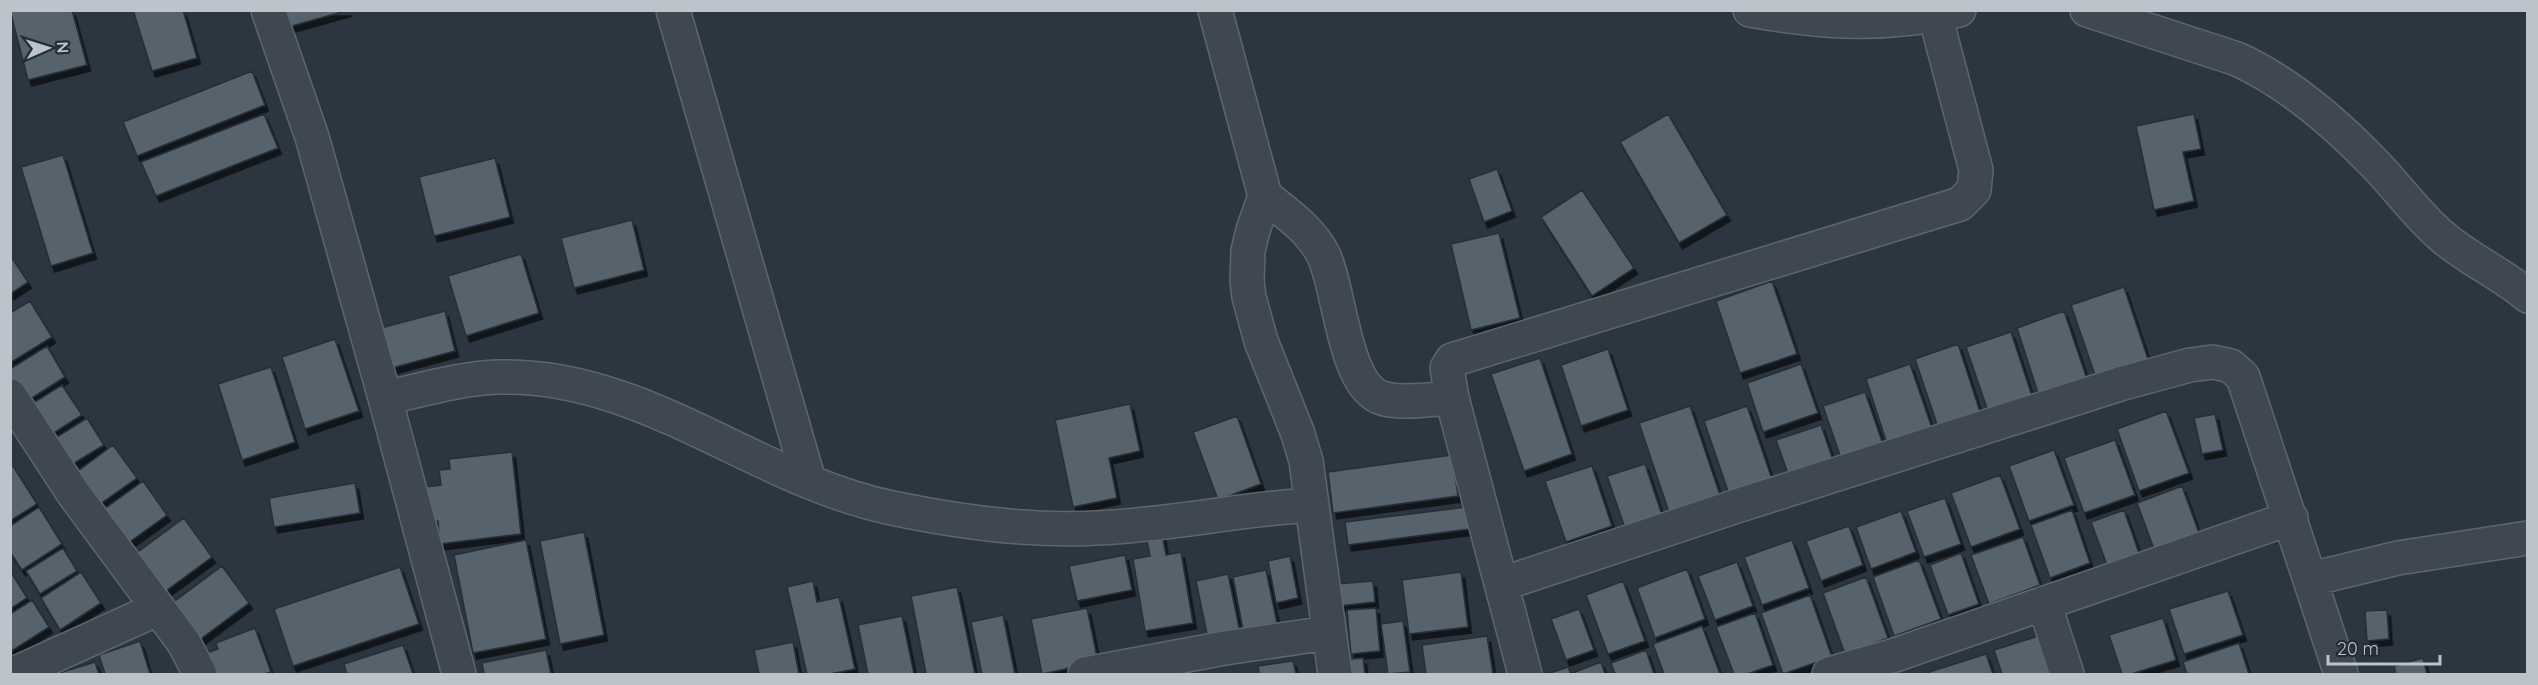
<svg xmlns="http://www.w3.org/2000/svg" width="2538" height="685" font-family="Quicksand,sans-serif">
	<defs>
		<filter id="shadow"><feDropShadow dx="3.5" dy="6" stdDeviation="0" flood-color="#0009"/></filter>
	</defs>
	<rect width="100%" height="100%" fill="#2b3641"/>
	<path fill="#57636d" stroke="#262f38" stroke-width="1.5" filter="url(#shadow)" d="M10,10H72L87,65L28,80Z
		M133,10H183L197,58L152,71Z
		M276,10H349L281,29Z
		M252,71L265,105L137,156L123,122Z
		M264,114L278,148L156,196L141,162Z
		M1668,114L1727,215L1679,243L1620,142Z
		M2194,114L2201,149L2183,152L2194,201L2154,210L2136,126Z
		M63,155L93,253L51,266L21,167Z
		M495,158L510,217L434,236L419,177Z
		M1497,169L1512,211L1484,222L1469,179Z
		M1582,190L1634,268L1592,296L1541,217Z
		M632,220L644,270L574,288L561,238Z
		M1499,233L1520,318L1471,330L1451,244Z
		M521,254L539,313L466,336L448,276Z
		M10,255L28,282L10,294Z
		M1772,281L1797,354L1740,373L1716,301Z
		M2124,287L2151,368L2099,387L2071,305Z
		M30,301L52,337L10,363V313Z
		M445,311L455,351L388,369L377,329Z
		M2064,311L2088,382L2040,399L2017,328Z
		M2011,332L2034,402L1990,417L1966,347Z
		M335,339L359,411L305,429L282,357Z
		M1958,344L1983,421L1941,436L1915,359Z
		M47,346L65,377L24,403L10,382V369Z
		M1608,349L1628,410L1581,426L1561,365Z
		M1540,358L1572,454L1524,471L1491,374Z
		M1801,364L1818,413L1763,432L1747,383Z
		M1910,364L1935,437L1890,453L1866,379Z
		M271,367L295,442L242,460L218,384Z
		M62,385L82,415L44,439L25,408Z
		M1865,392L1885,450L1843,464L1823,406Z
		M1130,404L1140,451L1109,458L1117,498L1073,507L1055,420Z
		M1690,406L1721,498L1670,515L1639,423Z
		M1747,406L1773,482L1730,497L1704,421Z
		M2166,411L2189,473L2139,491L2117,429Z
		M2215,414L2223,450L2202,454L2194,418Z
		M1237,416L1261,484L1218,500L1193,432Z
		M87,418L104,445L66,468L49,442Z
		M1821,425L1837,472L1793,488L1776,440Z
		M2115,440L2135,495L2084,513L2064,458Z
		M113,445L137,478L93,509L70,477Z
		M2054,450L2074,505L2029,521L2009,466Z
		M512,452L521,534L440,544L438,521L429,522L425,487L441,485L439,470L450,469L449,459Z
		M1452,455L1458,496L1333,513L1328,472Z
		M1645,464L1662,515L1625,528L1607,476Z
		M13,466L37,504L10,521V467Z
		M1592,466L1612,526L1566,542L1545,481Z
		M2000,475L2020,529L1971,547L1951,493Z
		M143,481L167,515L124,546L100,512Z
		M355,483L360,513L274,527L269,498Z
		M2182,486L2199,533L2154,549L2137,503Z
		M1945,498L1961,544L1924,557L1907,511Z
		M39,507L62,544L22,570L10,552V526Z
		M1467,507L1470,529L1348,545L1345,522Z
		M2072,510L2090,563L2050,578L2031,525Z
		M2124,510L2139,553L2107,565L2091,522Z
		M1901,511L1916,552L1871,569L1856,527Z
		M184,518L212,557L159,596L131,557Z
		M1849,526L1863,565L1821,581L1806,541Z
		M584,532L604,635L560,644L540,541Z
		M1162,534L1166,555L1181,552L1193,623L1145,631L1133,559L1150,556L1146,536Z
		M2023,537L2040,585L1989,604L1971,555Z
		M526,540L546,639L473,653L454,555Z
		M1792,540L1809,588L1762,605L1744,557Z
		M63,548L77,571L40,594L26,571Z
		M1961,553L1979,604L1948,615L1930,565Z
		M1125,555L1132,590L1077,601L1069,566Z
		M1290,556L1298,598L1276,603L1268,561Z
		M1919,560L1941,619L1894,636L1873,577Z
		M1737,562L1753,606L1715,620L1698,576Z
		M222,566L249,603L198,641L171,604Z
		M400,567L419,624L293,666L274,609Z
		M1687,569L1705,619L1655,638L1637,588Z
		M1266,570L1277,623L1243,630L1233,577Z
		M11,572L27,598L10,609V572Z
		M81,572L101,603L60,630L41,598Z
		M1461,572L1468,627L1409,634L1402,580Z
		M1228,574L1240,632L1208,639L1196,581Z
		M1866,577L1888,638L1845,654L1823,593Z
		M813,581L817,602L839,597L855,669L830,674H807L787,587Z
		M1373,581L1375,602L1338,606L1336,584Z
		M1623,581L1645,641L1608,654L1586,595Z
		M957,587L975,674H926L911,596Z
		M2228,591L2243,635L2184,654L2169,609Z
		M1810,595L1832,657L1783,674L1761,613Z
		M32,600L49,627L10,652V614Z
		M1087,608L1098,662L1042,674L1031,619Z
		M1376,608L1380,651L1351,654L1347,610Z
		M1579,609L1594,650L1566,660L1551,619Z
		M2387,610L2389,639L2367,641L2365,611Z
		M1755,613L1773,665L1747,674H1734L1716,627Z
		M1003,615L1015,674H982L971,622Z
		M902,616L914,674H868L858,625Z
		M2163,618L2176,660L2131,674H2122L2109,635Z
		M1403,621L1410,672L1388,674L1381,624Z
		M1702,626L1720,674H1664L1653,644Z
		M255,628L271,672L264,674H204L197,656L218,649L216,643Z
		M2048,633L2061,674H2002L1994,650Z
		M1487,636L1493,674H1426L1422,645Z
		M140,641L150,674H105L99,655Z
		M793,642L799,674H759L754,650Z
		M2239,643L2249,674H2187L2183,662Z
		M403,645L413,674H347L344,664Z
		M546,650L551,674H484L482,663Z
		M1646,650L1654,674H1615L1611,663Z
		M1986,654L1993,674H1930L1929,672Z
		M1363,658L1365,674H1340L1339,660Z
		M2423,658L2427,674H2396L2394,666Z
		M1293,661L1296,674H1259L1258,666Z
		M95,662L99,674H56Z
		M1601,662L1605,674H1576L1575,672Z
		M1568,667L1571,674H1547Z"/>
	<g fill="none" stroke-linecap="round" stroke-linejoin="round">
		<defs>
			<path id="street" d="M268,10L312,137L385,398L459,674
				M673,10L809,481
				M1215,10L1265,196L1253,230L1248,251L1247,281L1249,297L1261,341L1298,434L1306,461L1312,505
				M1750,10C1824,23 1885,27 1959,10
				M2087,10L2237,59C2288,82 2333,121 2372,161C2397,186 2417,216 2444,238C2470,260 2502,274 2528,296
				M1265,196C1287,214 1310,229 1323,254C1340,289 1343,380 1379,397C1397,405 1433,399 1452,398
				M10,396L73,493L184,643L200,674
				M385,398C422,390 461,378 499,377C643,373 756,480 892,508C959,522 1028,532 1097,528C1169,525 1240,509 1312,505L1335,674
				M2311,579L2398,558L2528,538
				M1502,584L1740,505L2120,384L2190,365L2213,362L2231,366L2243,377L2341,674
				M2044,603L2067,674
				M14,674L157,609
				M1085,674L1225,648L1328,633
				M1525,674L1452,398L1447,368L1452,360L1960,204L1974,190L1976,170L1935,15
				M1829,674L1895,655L2291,518"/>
		</defs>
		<use href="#street" stroke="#5d666e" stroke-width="36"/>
		<use href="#street" stroke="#3f4851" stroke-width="33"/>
	</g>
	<rect width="2538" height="685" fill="none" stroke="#bcc3cb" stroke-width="24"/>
	<g transform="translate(48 48) rotate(87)" stroke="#242d36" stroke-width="4.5" paint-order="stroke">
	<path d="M0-4.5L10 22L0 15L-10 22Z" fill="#bcc3cb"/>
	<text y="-9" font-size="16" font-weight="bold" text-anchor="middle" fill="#bcc3cb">N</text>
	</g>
	<path d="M2328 655v9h112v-9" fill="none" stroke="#bcc3cb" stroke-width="3"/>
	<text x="2337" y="655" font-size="18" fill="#bcc3cb" stroke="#242d36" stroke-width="4.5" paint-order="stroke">20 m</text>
</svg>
